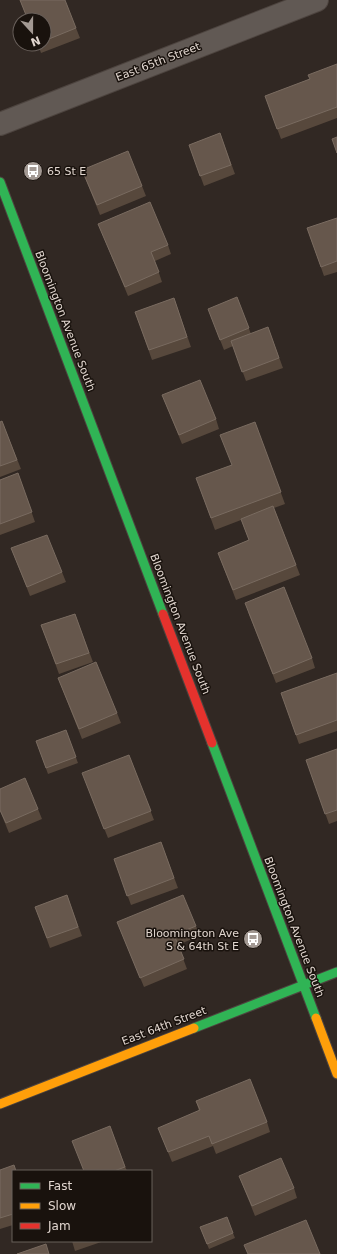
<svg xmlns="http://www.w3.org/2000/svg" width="337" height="1254" font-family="'DejaVu Sans',sans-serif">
	<rect width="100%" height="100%" fill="#312823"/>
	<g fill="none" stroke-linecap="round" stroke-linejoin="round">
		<defs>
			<path id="street" d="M0,124L317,0"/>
			<path id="fast" d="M0,182L163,614
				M212,743L316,1018
				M194,1028L337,972"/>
			<path id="slow" d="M316,1018L337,1074
				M0,1104L194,1028"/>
			<path id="jam" d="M163,614L212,743"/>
		</defs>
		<use href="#street" stroke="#4d443f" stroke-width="24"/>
		<use href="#fast" stroke="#4d443f" stroke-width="11"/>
		<use href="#slow" stroke="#4d443f" stroke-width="11"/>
		<use href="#jam" stroke="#4d443f" stroke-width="11"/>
		<use href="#street" stroke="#615954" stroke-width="22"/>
		<use href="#fast" stroke="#30b455" stroke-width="9"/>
		<use href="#slow" stroke="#ff9f0a" stroke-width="9"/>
		<use href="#jam" stroke="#e5322d" stroke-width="9"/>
	</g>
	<path fill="#57483c" d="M20,0L76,28L80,38L41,53L38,44H44V20H28Z
		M337,64V118L281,139L265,96L310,79Z
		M220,133L235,174L204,186L189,145Z
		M82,170L142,186L146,196L100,215Z
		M337,218V272L324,276L307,228Z
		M98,224L168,245L171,254L155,261L162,282L128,296Z
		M237,297L251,334L268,327L283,368L246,381L233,346L224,350L208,309Z
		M174,298L191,347L152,360L135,312Z
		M162,395L216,419L219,429L182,444Z
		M2,421L21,469L0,477V422Z
		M255,422L285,504L274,508L300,575L236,600L218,553L249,540L241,520L215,530L196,478L232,465Z
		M18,473L35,522L0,535V480Z
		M11,548L62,572L66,582L30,596Z
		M248,612L312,658L315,668L276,683Z
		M75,614L93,662L59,674L41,625Z
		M337,673V731L299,744L281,693Z
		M58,678L117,713L121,723L82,739Z
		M66,730L78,763L48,774L36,741Z
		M337,749V821L329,824L306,760Z
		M129,755L154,820L108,838L86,783Z
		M0,789L38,809L42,819L9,833L0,811Z
		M161,842L178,888L131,905L114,859Z
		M67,895L82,936L50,948L35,907Z
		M117,922L196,926L199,936L178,945L187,969L144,987Z
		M196,1101L267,1122L270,1132L216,1154L213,1146L172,1162L158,1128L199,1111Z
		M110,1126L127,1171H84Z
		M0,1170L13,1171V1225L0,1229Z
		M239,1176L294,1188L297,1198L255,1216Z
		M200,1227L233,1233L235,1238L209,1249Z
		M72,1241H104L75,1251Z"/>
	<path fill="#66574c" stroke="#796b60" d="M20,0H65L76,28L44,41V20H28Z
		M337,64V107L277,129L265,96L310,79L308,75Z
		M220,133L231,165L200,176L189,145Z
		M337,137V153L332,139Z
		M128,151L142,186L97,205L82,170Z
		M150,202L168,245L151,252L159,272L125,287L98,224Z
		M337,218V261L321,267L307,228Z
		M237,297L249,328L220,340L208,309Z
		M174,298L187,337L149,350L135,312Z
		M268,327L279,358L242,372L231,341Z
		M200,380L216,419L179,435L162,395Z
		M2,421L17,460L0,466V422Z
		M255,422L281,492L211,518L196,478L232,465L220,435Z
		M18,473L32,512L0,524V480Z
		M273,506L296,565L233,590L218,553L249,540L241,519Z
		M47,535L62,572L27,587L11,548Z
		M284,587L312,658L273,674L245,603Z
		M75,614L89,653L56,664L41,625Z
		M96,662L117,713L79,729L58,678Z
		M337,673V720L296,735L281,693Z
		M66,730L76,757L46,768L36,741Z
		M337,749V810L325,814L306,760Z
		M129,755L151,811L104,829L82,773Z
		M25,778L38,809L6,823L0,810V789Z
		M161,842L174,878L127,896L114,859Z
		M67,895L78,927L47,938L35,907Z
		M183,895L196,926L174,935L184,959L140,978L117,922Z
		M250,1079L267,1122L212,1144L209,1136L168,1152L158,1128L200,1110L196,1101Z
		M110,1126L125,1167L114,1171H84L72,1141Z
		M281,1158L294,1188L252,1206L239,1176Z
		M14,1165L16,1171H13V1214L0,1218V1170Z
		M227,1217L233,1233L207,1244L200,1227Z
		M306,1220L320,1254H248L244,1245Z
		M46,1244L49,1254H17Z"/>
	<defs>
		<symbol id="bus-disc" viewBox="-11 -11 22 22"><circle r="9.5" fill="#a39993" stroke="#19120d"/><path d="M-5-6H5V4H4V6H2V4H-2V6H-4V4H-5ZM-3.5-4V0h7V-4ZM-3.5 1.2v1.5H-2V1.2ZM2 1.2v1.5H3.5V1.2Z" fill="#fff"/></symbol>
	</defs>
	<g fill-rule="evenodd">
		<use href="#bus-disc" x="22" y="160" width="22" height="22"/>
		<use href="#bus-disc" x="242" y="928" width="22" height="22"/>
	</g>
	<g text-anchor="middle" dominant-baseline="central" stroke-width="3" stroke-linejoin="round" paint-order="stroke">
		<g font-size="11" fill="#e1d6cf" stroke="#19120d">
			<text transform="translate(158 62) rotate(-21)">East 65th Street</text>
			<text transform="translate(65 321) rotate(69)">Bloomington Avenue South</text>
			<text transform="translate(180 624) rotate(69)">Bloomington Avenue South</text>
			<text transform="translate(294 927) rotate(69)">Bloomington Avenue South</text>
			<text transform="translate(164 1026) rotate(-21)">East 64th Street</text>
		</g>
		<g font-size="11" fill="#e1d6cf" stroke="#19120d" text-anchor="start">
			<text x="47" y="171">65 St E</text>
			<text x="239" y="933" text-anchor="end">Bloomington Ave<tspan x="239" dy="13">S &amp; 64th St E</tspan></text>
		</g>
	</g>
	<rect x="12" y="1170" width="140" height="72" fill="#19120d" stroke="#69605b"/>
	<rect x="20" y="1183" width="20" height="6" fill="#30b455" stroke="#69605b"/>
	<text x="48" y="1190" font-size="12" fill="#e1d6cf">Fast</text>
	<rect x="20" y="1203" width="20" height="6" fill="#ff9f0a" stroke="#69605b"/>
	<text x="48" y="1210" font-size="12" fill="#e1d6cf">Slow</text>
	<rect x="20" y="1223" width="20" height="6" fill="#e5322d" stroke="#69605b"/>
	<text x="48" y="1230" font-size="12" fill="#e1d6cf">Jam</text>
	<g transform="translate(32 32) rotate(159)"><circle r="19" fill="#19120d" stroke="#69605b"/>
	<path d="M0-3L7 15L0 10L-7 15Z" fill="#a39993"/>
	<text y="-6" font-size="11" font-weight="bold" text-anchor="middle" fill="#e1d6cf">N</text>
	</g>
</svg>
